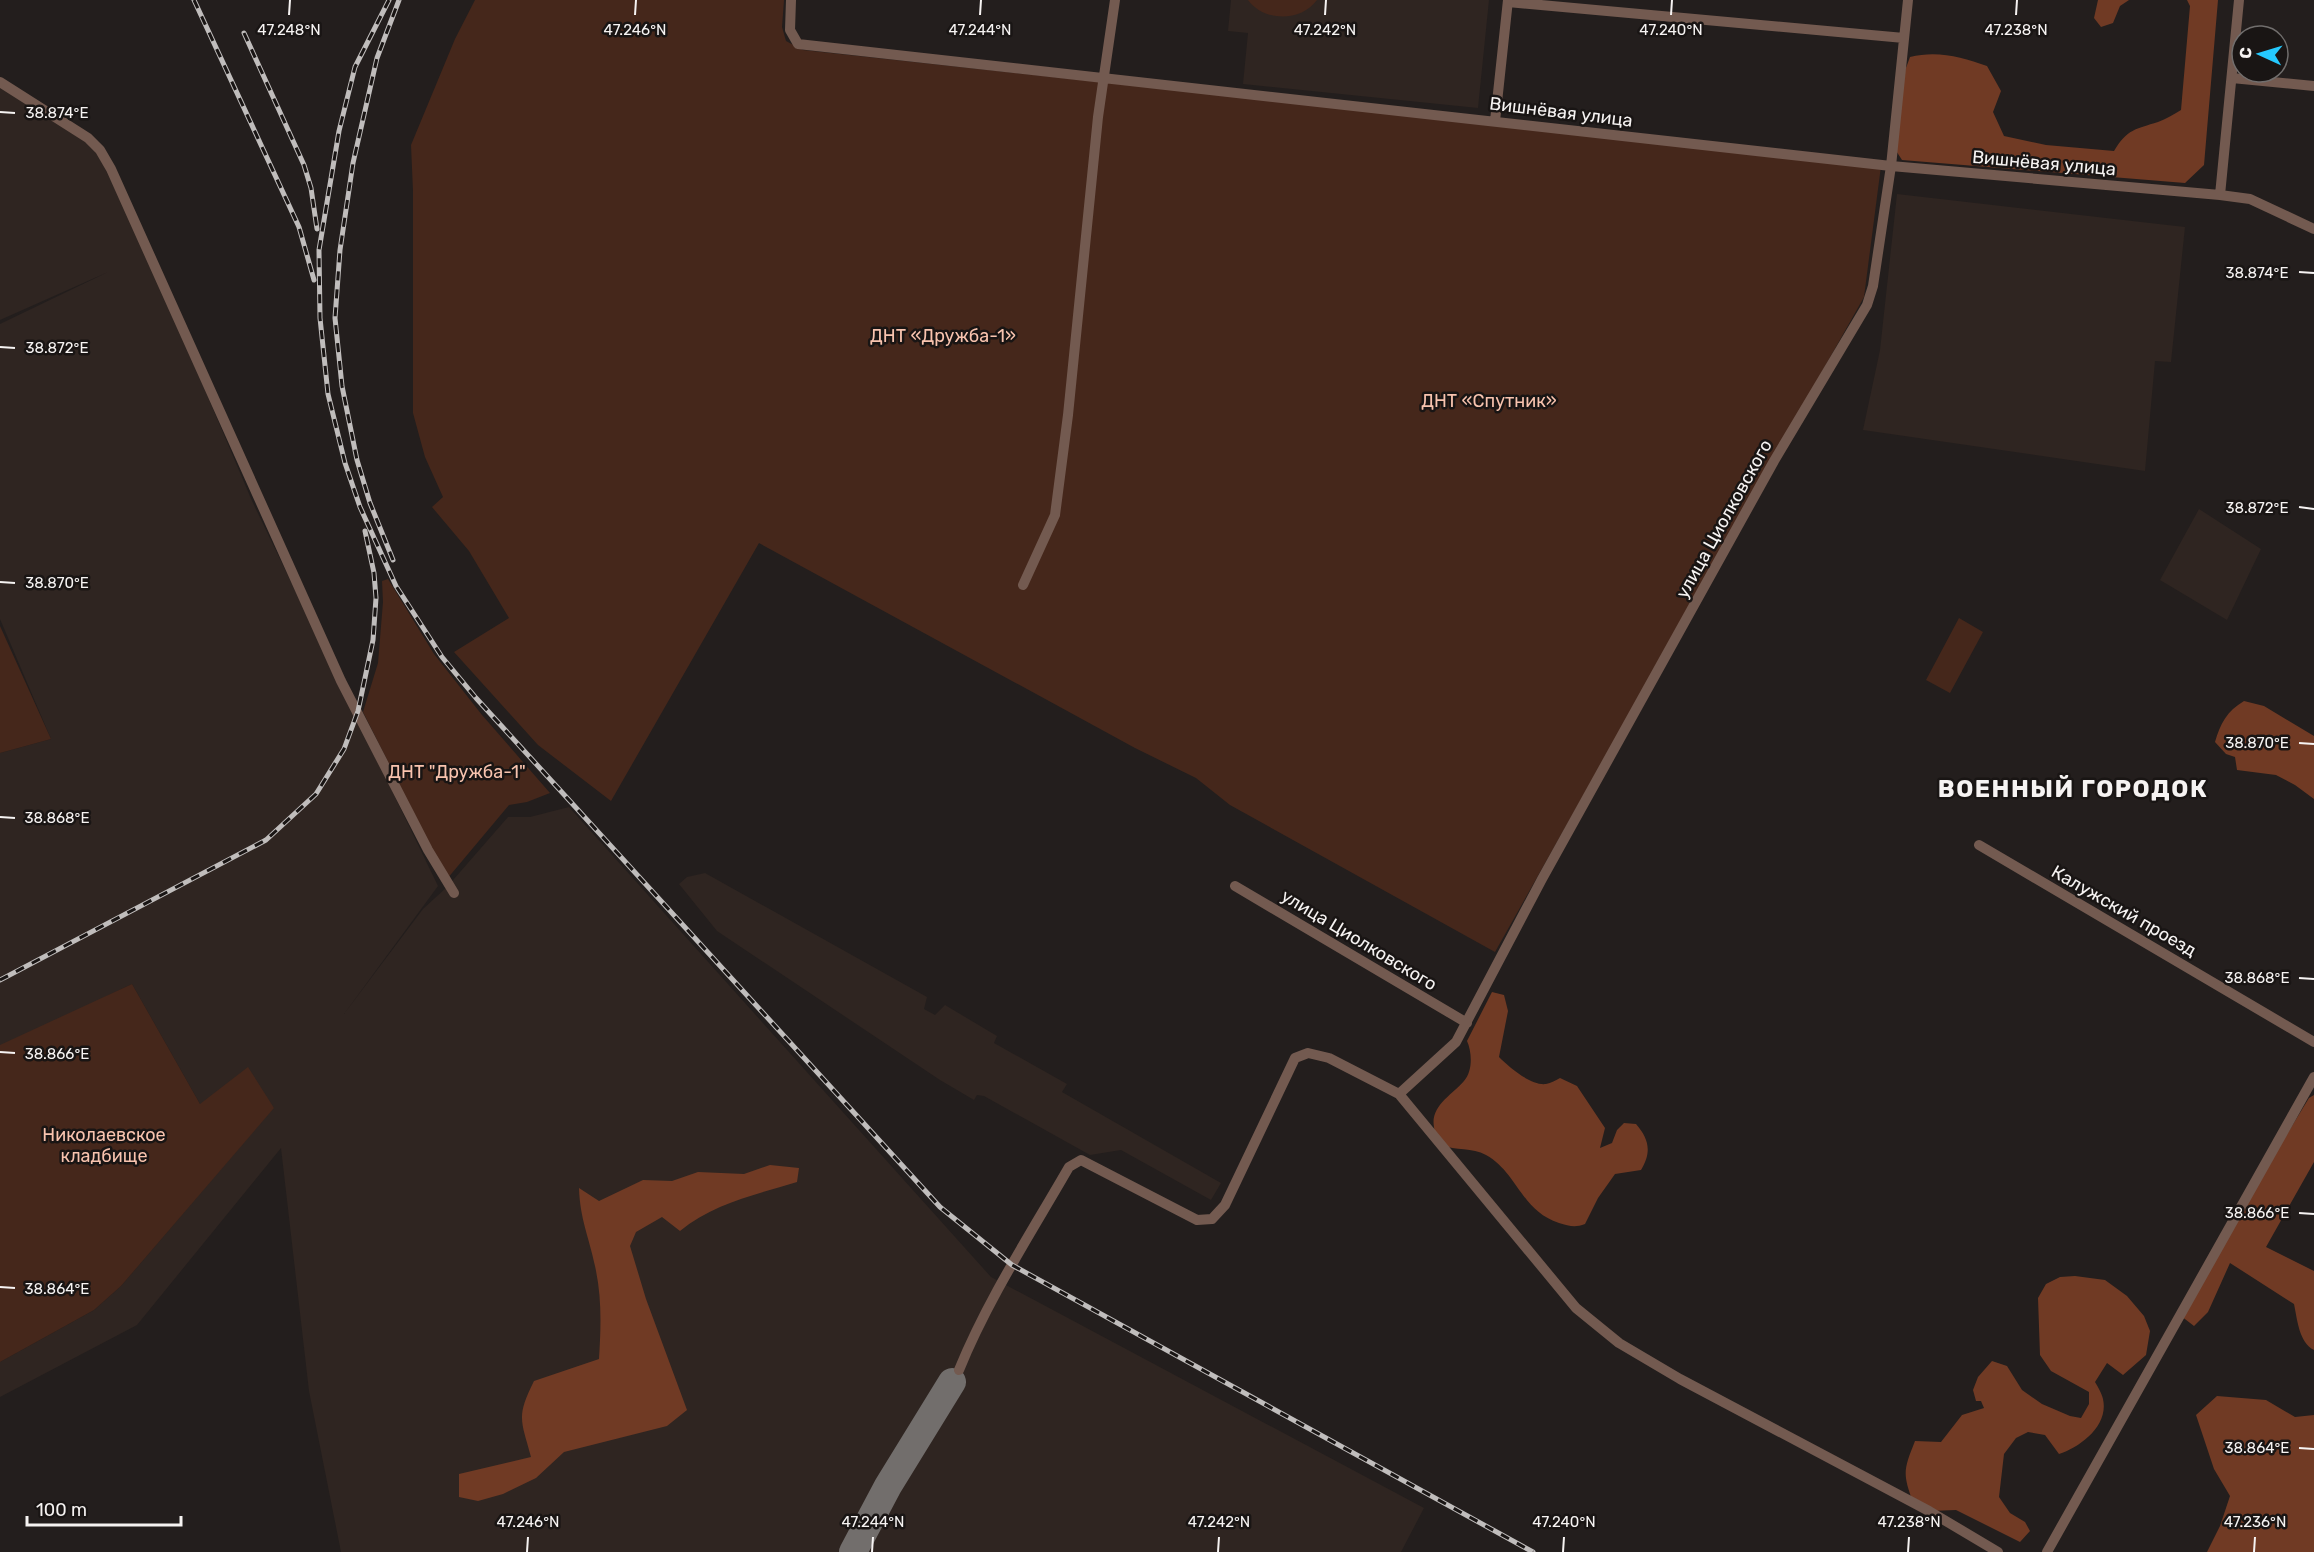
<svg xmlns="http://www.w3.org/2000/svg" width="2314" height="1552" font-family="Rubik,sans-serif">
	<rect width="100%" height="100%" fill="#231e1d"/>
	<path fill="#2f2521" d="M1231,0H1489L1478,108L1243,84L1248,33L1228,31Z
		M0,87L87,140L97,152L147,253L252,501L438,886L344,1014L423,909L447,887L508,817H530L569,807L991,1277L1424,1508L1401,1552H341L309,1391L281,1148L137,1325L0,1397V1362L94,1310L121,1286L274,1107L200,1104L132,984L0,1048V753L51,739L0,619V324L108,272L0,320Z
		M1897,194L2185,227L2171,362L2155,361L2145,471L1863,430L1880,350Z
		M2199,509L2261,549L2227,620L2160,580Z
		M705,873L927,997L924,1009L935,1015L945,1005L997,1036L994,1043L1067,1084L1062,1092L1221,1183L1211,1200L1121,1150L1090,1155L984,1096L977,1095L974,1100L940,1080L717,931L679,884L687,877Z"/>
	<path fill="#45271b" d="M475,0H784L782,27L786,41L803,50L1881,166L1864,297L1495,952L1230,805L1196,778L1135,748L759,543L611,801L538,745L454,652L509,618L469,551L432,507L443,497L425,457L413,413V191L411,145L455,39Z
		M1248,0H1317C1301,22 1264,22 1248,0Z
		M388,579L434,654L482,715L550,793L527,802L509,805L447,879L363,712L378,663L383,602L382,581Z
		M1959,618L1983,632L1950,693L1926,680Z
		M0,626L51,739L0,753Z
		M132,984L200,1104L248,1067L274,1108L121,1286L94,1310L0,1362V1045Z"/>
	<path fill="#703a24" d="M2098,0H2129L2120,6L2113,23L2101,27L2094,18Z
		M2187,0H2218L2204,165L2185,183L1902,160L1893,146L1899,87L1910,57C1937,50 1962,57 1987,66L2001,91L1993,112L2004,136L2046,145L2114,151C2127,129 2136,129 2158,122C2166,119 2174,114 2181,110L2190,6Z
		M2244,701L2264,706L2314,736V799L2295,785L2276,775L2237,770L2235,757L2226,754L2215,742C2220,724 2227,711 2244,701Z
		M1492,992L1504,995L1508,1011L1499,1057C1509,1067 1531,1086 1546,1084C1551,1083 1556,1080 1560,1078L1577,1086L1605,1128L1600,1148L1612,1143L1617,1130L1624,1123L1636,1124C1649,1139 1652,1152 1641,1170L1615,1174L1598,1198L1585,1224C1575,1228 1569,1226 1559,1223C1521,1211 1518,1173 1486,1155C1472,1147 1456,1151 1441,1145C1439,1140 1434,1133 1434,1127C1430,1106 1453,1094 1464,1081C1473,1071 1472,1052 1467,1041Z
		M2314,1095V1162L2266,1247L2314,1271V1350C2299,1343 2297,1318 2294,1304L2230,1263L2208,1312L2194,1326L2181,1316L2231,1226L2309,1098Z
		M770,1165L799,1168L797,1182C755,1195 714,1203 680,1231L662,1217L636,1232L630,1246L646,1299L687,1410L667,1426L564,1452L536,1478L503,1494L478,1501L459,1497V1474L531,1457C521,1420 516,1417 534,1381L599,1359C601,1327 602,1297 595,1266C589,1237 580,1219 579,1188L599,1201L643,1180L672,1181L698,1172L744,1174Z
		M2075,1276L2105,1280L2127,1296L2144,1316L2150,1331L2146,1355L2123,1375L2107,1363L2095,1382C2098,1387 2102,1394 2103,1399C2109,1426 2080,1447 2059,1454L2045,1435L2028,1432L2016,1438L2004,1454L1999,1497L2010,1513L2025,1522L2030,1531L2020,1542L1956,1510L1929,1511L1913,1502C1902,1473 1904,1469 1915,1441L1941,1442L1962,1415L1984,1408L1981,1401H1976L1973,1390L1978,1377L1992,1361L2007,1366L2022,1390L2042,1404L2070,1416L2081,1418L2089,1404V1392L2051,1371L2040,1355L2038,1298L2046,1284L2060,1277Z
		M2217,1396L2266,1400L2295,1417L2314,1415V1552H2207L2220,1526L2230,1496L2214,1469L2196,1415Z"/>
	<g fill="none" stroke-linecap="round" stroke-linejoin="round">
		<path stroke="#726e6c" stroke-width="28" d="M853,1552L888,1486L952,1382"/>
		<path stroke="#735a50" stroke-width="10" d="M791,0L790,30L798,44L1891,166L2220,195L2250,199L2314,229
			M1508,2L1904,38
			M2232,78L2314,86
			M0,82L88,138L100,150L111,169L341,681L428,850L454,893
			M1495,121L1508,0
			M2220,195L2239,0
			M1023,585L1055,515L1068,415L1098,117L1115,0
			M1979,845L2314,1042
			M1235,886L1467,1023
			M1399,1094L1456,1042L1542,879L1774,461L1867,305L1873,286L1891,166L1908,0
			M959,1370C988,1299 1031,1233 1069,1167L1081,1160L1197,1220L1212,1219L1225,1205L1295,1058L1308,1053L1329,1058L1399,1094L1576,1308L1619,1343L1680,1379L1929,1511L1998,1552
			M2047,1552L2314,1077"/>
		<defs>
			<path id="rail" d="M194,0L299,227L314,280
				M389,0L355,67L339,131L319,250L320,318L328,394L345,463L360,507L396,586L442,657L476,698L940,1207L1012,1265L1533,1552
				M244,33L304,165L311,188L317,229
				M393,560L370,503L357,460L342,386L335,318L340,250L353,163L377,58L399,0
				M0,980L266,840L316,794L344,749L358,711L373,640L376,598L374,573L365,531"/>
		</defs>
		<use href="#rail" stroke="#c0bdbc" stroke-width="5"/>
		<use href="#rail" stroke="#191514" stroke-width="3" stroke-dasharray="9" stroke-linecap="butt"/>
	</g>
	<path fill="none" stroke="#f6f3f2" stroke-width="2" d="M289,15L290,0M635,15L636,0M980,15L981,0M1325,15L1326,0M1671,15L1672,0M2016,15L2017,0M0,112L15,113M2299,272L2314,273M0,347L15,348M2299,507L2314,509M0,582L15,583M2299,743L2314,744M0,817L15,818M2299,978L2314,979M0,1052L15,1053M2299,1213L2314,1214M0,1287L15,1288M2299,1448L2314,1449M527,1552L528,1537M872,1552L873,1537M1218,1552L1219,1537M1563,1552L1564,1537M1908,1552L1909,1537M2254,1552L2255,1537"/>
	<g text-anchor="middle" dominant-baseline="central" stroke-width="5" stroke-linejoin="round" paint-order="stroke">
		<g font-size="18" fill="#f6f3f2" stroke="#191514">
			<text transform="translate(1561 112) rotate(7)">Вишнёвая улица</text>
			<text transform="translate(2044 163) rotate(5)">Вишнёвая улица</text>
			<text transform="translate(1724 519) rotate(-61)">улица Циолковского</text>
			<text transform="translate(2124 911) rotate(30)">Калужский проезд</text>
			<text transform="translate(1359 940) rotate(31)">улица Циолковского</text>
		</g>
		<g font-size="18" fill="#f8c3ae" stroke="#191514">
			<text x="943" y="336">ДНТ «Дружба-1»</text>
			<text x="1489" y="401">ДНТ «Спутник»</text>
			<text x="457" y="772">ДНТ "Дружба-1"</text>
			<text x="104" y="1135">Николаевское<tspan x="104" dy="21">кладбище</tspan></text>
		</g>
		<g font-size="24" font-weight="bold" letter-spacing="1.5" fill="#f6f3f2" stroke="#191514">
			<text x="2073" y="789">ВОЕННЫЙ ГОРОДОК</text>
		</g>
	</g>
	<g font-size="15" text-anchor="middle" fill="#f6f3f2" stroke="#191514" stroke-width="5" stroke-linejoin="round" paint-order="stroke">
		<text x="289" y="35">47.248°N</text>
		<text x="635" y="35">47.246°N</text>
		<text x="980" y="35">47.244°N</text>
		<text x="1325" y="35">47.242°N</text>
		<text x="1671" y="35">47.240°N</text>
		<text x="2016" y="35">47.238°N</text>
		<text x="57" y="118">38.874°E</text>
		<text x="2257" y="278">38.874°E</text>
		<text x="57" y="353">38.872°E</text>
		<text x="2257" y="513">38.872°E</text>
		<text x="57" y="588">38.870°E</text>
		<text x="2257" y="748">38.870°E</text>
		<text x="57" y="823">38.868°E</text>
		<text x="2257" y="983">38.868°E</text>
		<text x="57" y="1059">38.866°E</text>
		<text x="2257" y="1218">38.866°E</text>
		<text x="57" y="1294">38.864°E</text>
		<text x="2257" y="1453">38.864°E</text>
		<text x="528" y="1527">47.246°N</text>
		<text x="873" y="1527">47.244°N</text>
		<text x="1219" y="1527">47.242°N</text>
		<text x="1564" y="1527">47.240°N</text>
		<text x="1909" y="1527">47.238°N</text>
		<text x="2255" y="1527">47.236°N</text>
	</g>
	<g transform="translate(2260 54) rotate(274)"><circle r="28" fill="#191514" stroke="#716e6d" stroke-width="1.5"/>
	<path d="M0-4.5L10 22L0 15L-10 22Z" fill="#25c9fe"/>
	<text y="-9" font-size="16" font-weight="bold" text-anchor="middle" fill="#f6f3f2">С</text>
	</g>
	<path d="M27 1516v9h154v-9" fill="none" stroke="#f6f3f2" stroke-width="3"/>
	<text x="36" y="1516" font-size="18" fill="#f6f3f2" stroke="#191514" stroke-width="4.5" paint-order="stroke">100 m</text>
</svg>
